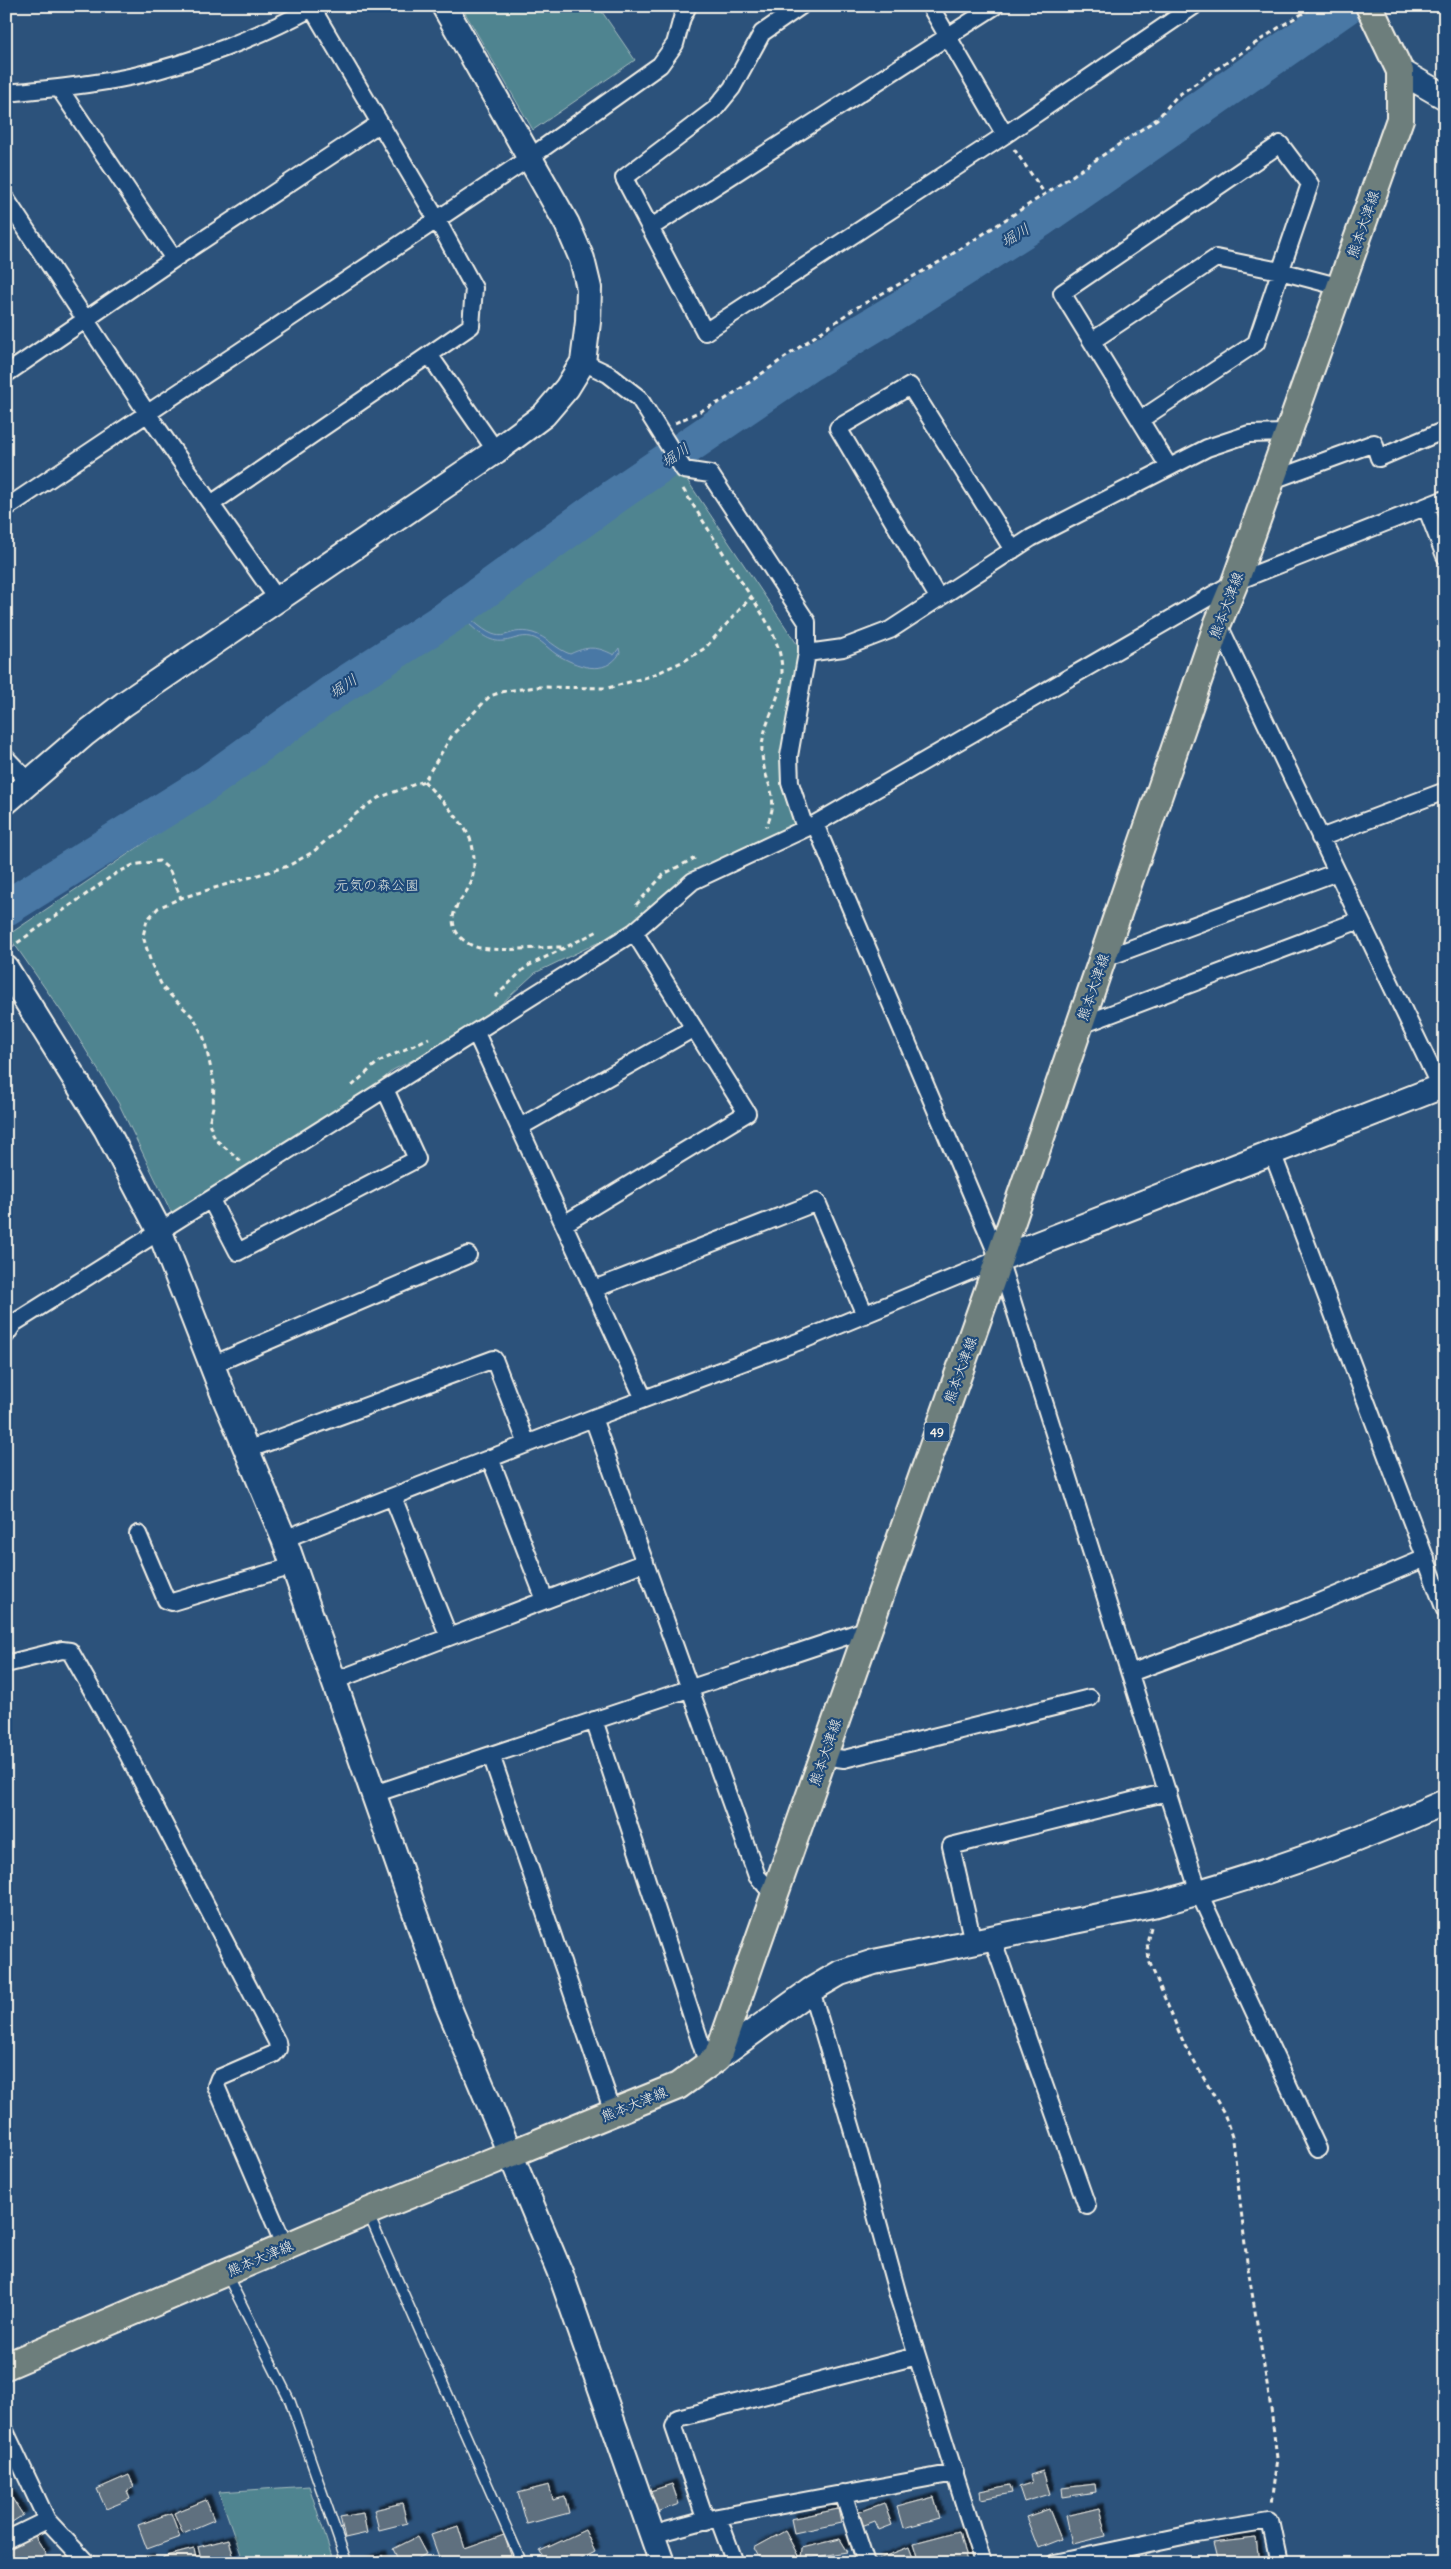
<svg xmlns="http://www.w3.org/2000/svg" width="1451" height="2569" font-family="Delius,'Klee One',sans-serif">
	<defs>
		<filter id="shadow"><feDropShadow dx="4.5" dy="-4.5" stdDeviation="1" flood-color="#0009"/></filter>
	</defs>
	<rect width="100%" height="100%" fill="#2c527b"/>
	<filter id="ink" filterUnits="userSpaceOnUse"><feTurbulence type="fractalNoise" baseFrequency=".02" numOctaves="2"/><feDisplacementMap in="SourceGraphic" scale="10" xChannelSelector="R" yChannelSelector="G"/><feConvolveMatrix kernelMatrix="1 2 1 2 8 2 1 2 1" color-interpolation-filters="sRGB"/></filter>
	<g filter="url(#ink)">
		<path fill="#508490" stroke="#a2babc" d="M461,6H598L635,60L533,130Z
			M679,468L803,653L785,755L800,825L688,878L620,932L535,973L474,1029L393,1070L352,1106L174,1218L119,1104L68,1021L8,935L174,823L302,727L452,635L569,545Z
			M309,2486L334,2563H244L219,2492Z"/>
		<path fill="#4978a5" stroke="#8da8c0" d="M472,620C507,651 503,625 533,633C547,637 556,649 570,654C587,646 597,646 614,655L619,648L620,653C605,678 576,666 556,654C547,648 542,640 531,637C521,635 513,640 504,641C489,643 478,632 468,623Z"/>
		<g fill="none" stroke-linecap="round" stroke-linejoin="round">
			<path stroke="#4978a5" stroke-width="36" d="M6,908L207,783L337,689L447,618L615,496L810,363L908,304L1041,219L1347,6"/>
		</g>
		<path fill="#5f707f" stroke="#f4f1e8" filter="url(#shadow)" d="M1043,2471L1050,2494L1024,2502L1019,2487L1032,2483L1030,2475Z
			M129,2475L134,2487L127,2491L130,2499L106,2509L97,2489Z
			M672,2484L679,2504L648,2515L641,2494Z
			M1095,2484L1096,2492L1063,2497L1062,2488Z
			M549,2485L553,2500L565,2497L569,2513L527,2524L518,2493Z
			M1010,2485L1012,2493L981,2499L980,2491Z
			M6,2492H8L23,2515L6,2526Z
			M934,2497L940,2518L903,2528L897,2507Z
			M206,2500L214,2520L183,2533L174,2513Z
			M402,2503L407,2523L379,2530L374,2510Z
			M884,2503L892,2525L879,2530L875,2521L859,2527L854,2514Z
			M1099,2508L1106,2536L1072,2544L1066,2516Z
			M838,2509L841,2523L794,2533L791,2519Z
			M1049,2509L1061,2539L1038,2548L1026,2517Z
			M171,2513L180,2537L147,2549L138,2525Z
			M363,2513L367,2533L345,2538L340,2517Z
			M458,2526L465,2549L504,2535L513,2561L441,2563L431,2535Z
			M585,2530L595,2552L574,2563H546L540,2551Z
			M785,2531L802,2563H762L754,2548Z
			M959,2531L967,2563H920L914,2543Z
			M34,2534L46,2554L31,2563H6V2550Z
			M417,2537L426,2554L410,2563H400L393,2549Z
			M1256,2538L1259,2563H1218L1213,2543Z
			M229,2539L234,2559L219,2563H202L198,2547Z
			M840,2539L848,2552L801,2559L802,2548Z
			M909,2547L915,2563H876L875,2560Z
			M194,2549L197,2563H164L163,2557Z
			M382,2555L384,2563H358Z
			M64,2557L68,2563H55Z
			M150,2558L151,2563H134Z"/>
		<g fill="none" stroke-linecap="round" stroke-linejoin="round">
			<defs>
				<path id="lane" d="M368,2213L522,2563
					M227,2275L290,2401L347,2563"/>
				<path id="street" d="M801,6L762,33L732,88L714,110L624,178L705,332L1005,135L1194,6
					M930,6L1005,135
					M59,88L174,259
					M6,93C49,89 92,85 134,76C192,63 261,36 312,8L436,218L474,288L471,326L211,504
					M6,199L147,413L278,600
					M650,228L995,6
					M1092,341L1216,258L1280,271L1341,287
					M430,356L496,451
					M583,362L608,374L639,398L684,470L710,474L807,622V653
					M6,374L174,259L380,123
					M1140,420L1256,343L1310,184L1280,144L1062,293L1169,467
					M1270,481L1374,443L1379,458L1445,430
					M1426,507L1445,556
					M6,508L529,158L660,65L675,44L682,18L688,6
					M939,599L838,428L910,386L1013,550
					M1218,623L1444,1095
					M6,758L29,782
					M815,824L999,1259L1199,1893L1318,2149
					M805,828L790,783L789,756L807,653L843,648L890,630L1031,538L1207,448L1249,434L1288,433
					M1320,838L1445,791
					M1103,959L1337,872
					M1079,1026L1360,920
					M476,1033L644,1399
					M520,1127L694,1028
					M1272,1152L1445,1610
					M211,1200L238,1252L417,1159L385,1089
					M564,1224L747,1113L634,932
					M594,1289L817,1202L865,1315
					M6,1335L14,1323L634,932L693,881L815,824L1235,582L1445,499
					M212,1365L468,1255
					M593,1418L757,1876L774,1895
					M247,1450L494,1359L527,1444
					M490,1458L545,1600
					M393,1497L449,1637
					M138,1534L166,1600L172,1602L293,1566
					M284,1539L593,1418L803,1340L999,1259
					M6,1664L62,1650L70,1651L123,1745L277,2042L278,2049L274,2054L219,2078L216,2086L285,2247
					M1130,1673L1301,1610L1426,1558
					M334,1681L645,1562
					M594,1720L708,2065
					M491,1755L613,2112
					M823,1756L844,1759L1090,1698
					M374,1794L868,1629
					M992,1938L1087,2206
					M973,1942L951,1846L1168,1792
					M811,1990L857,2146L899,2299L983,2563
					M6,2433L47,2520L87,2563
					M843,2493L866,2563
					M718,2517L735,2563
					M706,2521L674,2427L678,2418L917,2356
					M651,2535L718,2517L955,2473
					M6,2540L47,2520
					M1055,2563L1197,2533L1270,2521L1279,2563"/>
				<path id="secondary" d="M1400,71L1445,97
					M6,802L85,734L124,704L496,451L544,415L567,388L583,362L588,322L589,288L582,259L567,224L444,6
					M6,968L106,1129L160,1232L224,1396L284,1539L447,2003L561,2275L662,2563
					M999,1259L1445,1085
					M717,2058L811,1990L840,1973L874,1962L1157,1904C1253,1878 1354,1843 1445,1802"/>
				<path id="primary" d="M6,2366L367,2212L678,2086L717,2058L999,1259L1218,623L1235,582L1400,119V71L1369,6"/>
			</defs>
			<use href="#lane" stroke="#f4f1e8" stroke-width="12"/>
			<use href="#street" stroke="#f4f1e8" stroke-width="20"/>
			<use href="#secondary" stroke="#f4f1e8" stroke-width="28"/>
			<use href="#primary" stroke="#f4f1e8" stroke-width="30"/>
			<path stroke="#f4f1e8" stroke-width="3" stroke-dasharray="5 4" stroke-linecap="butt" d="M1014,149L1045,194
				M675,423L724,400L854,309L943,260L1045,194L1157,119L1177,96L1278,28L1315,6
				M683,489C701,518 719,546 737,575C755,604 781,635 782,670C783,699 760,725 762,754C764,785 782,794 766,827
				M424,781C440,800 462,818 471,841C475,853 475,871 471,883C467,893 457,902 454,913C449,931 465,945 480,948C508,952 537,947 564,947
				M636,905L664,874L695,858
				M10,948L115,874L133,865L159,861L169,869L181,898
				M495,997L526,967L600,930
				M352,1086L378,1062L429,1038
				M241,1161L215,1139L209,1123L213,1107L214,1083L204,1038L194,1018L163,988L151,963L143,936L147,920L158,908L181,898L288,866L313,852L357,813L378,798L424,781L453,734L490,696L505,691L537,687L608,688L651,676L686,660L705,648L751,597
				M1151,1927L1147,1942L1149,1961L1185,2046L1224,2113L1233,2140L1247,2262L1271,2409L1277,2458L1271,2505"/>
			<use href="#lane" stroke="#1f4a7a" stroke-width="9"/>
			<use href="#street" stroke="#1f4a7a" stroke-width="16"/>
			<use href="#secondary" stroke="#1f4a7a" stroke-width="24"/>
			<use href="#primary" stroke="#6d7e7c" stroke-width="26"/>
		</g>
	</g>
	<g text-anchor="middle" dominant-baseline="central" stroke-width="4.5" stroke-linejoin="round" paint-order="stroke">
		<rect fill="#1f4a7a" stroke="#b4bfc7" stroke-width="1" x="924.5" y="1422.5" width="25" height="19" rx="4"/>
		<g font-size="12" font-weight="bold" fill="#f4f1e8">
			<text x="937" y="1432">49</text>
		</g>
		<g font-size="14" fill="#f4f1e8" stroke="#1f4a7a">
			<text transform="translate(1363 224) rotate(-71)">熊本大津線</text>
			<text transform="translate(1226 605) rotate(-69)">熊本大津線</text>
			<text transform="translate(1093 987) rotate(-71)">熊本大津線</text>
			<text transform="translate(960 1370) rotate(-70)">熊本大津線</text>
			<text transform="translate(825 1752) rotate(-71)">熊本大津線</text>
			<text transform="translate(634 2104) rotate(-22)">熊本大津線</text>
			<text transform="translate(260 2258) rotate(-23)">熊本大津線</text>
		</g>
		<g font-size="14" fill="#dbe1db" stroke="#1f4a7a">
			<text x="377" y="885">元気の森公園</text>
		</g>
		<g font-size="15" font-style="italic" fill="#dadfde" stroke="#1f4a7a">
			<text transform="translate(1015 235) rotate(-32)">堀川</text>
			<text transform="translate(675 455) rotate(-34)">堀川</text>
			<text transform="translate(343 686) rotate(-34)">堀川</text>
		</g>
	</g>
	<rect width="1451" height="2569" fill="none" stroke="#1f4a7a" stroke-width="25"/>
	<rect x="12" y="12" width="1426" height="2544" fill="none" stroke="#f4f1e8" stroke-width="2" filter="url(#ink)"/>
</svg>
